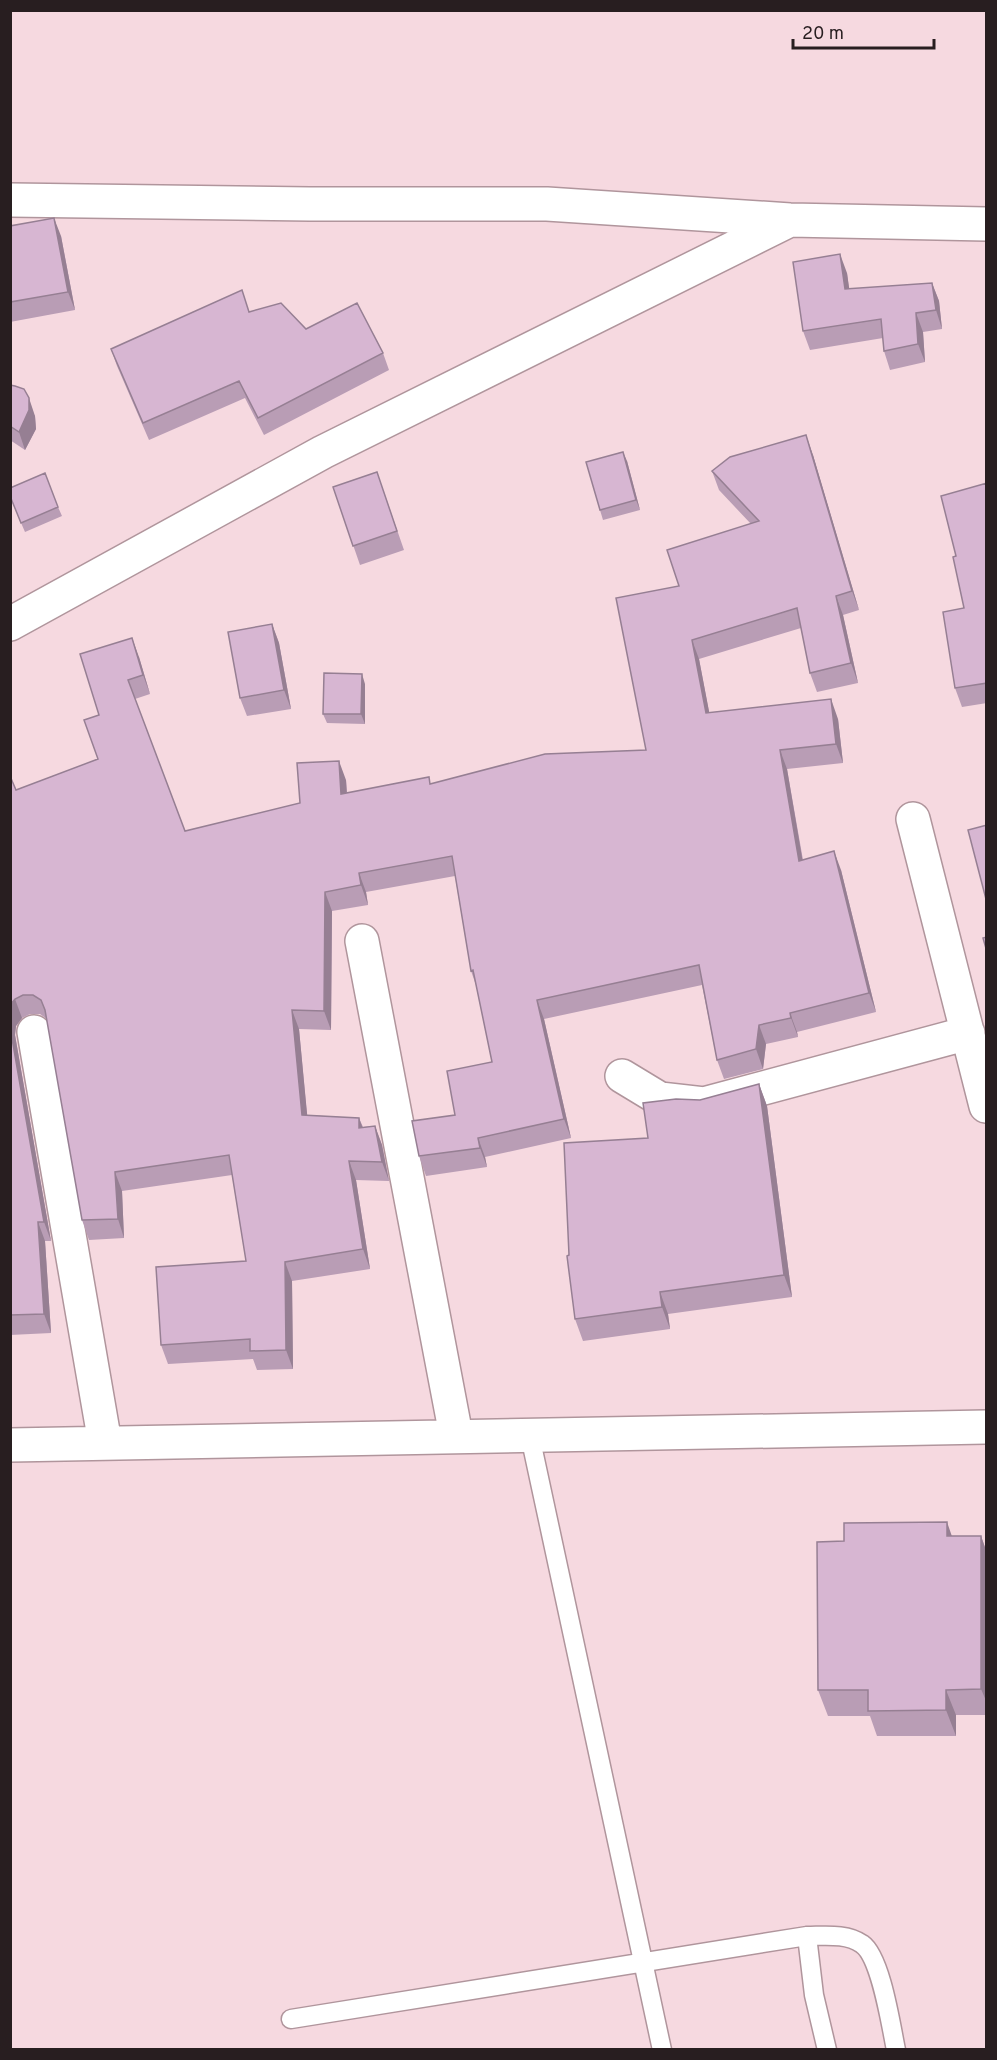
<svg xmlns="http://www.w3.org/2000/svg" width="997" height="2060" font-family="Overpass,sans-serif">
	<rect width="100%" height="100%" fill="#f6d9e0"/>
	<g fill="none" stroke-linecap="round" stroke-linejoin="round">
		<defs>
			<path id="service" d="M530,1436L662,2050
				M807,1936L814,1995L827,2050
				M291,2019L807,1936C824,1936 847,1933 862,1944C881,1957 891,2026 896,2050"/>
			<path id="minor" d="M10,200L310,204H547L790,220L986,224
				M10,624L323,452L788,221
				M913,819L986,1106
				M362,941L456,1435
				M34,1032L105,1443
				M622,1076L660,1099L704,1104L968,1033
				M10,1445L986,1427"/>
		</defs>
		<use href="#service" stroke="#b0959c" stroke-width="21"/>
		<use href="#minor" stroke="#b0959c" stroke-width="36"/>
		<use href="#service" stroke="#fff" stroke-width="18"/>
		<use href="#minor" stroke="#fff" stroke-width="33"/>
	</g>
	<path fill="#b99db5" d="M10,225L61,236L75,310L10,322Z
		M847,273L849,289L932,283L939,301L942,329L923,332L925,362L890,370L884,351L883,338L810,350L803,331Z
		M249,312L383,353L389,370L264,435L245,398L149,440L117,366L111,349Z
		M10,385L35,416L36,429L25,450L10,440Z
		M813,455L859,610L843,615L858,683L817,692L810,673L801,628L699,659L709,712L838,719L843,763L787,769L803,860L841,870L876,1012L797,1032L798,1037L766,1044L763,1069L724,1079L717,1060L702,985L544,1019L571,1138L485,1157L487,1167L426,1176L419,1156L455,1115L492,1062L476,985L471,971L455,876L366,892L368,905L332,911L331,1030L299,1029L307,1115L359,1118L363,1127L375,1126L382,1145L389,1181L356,1180L370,1269L292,1281L293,1369L257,1370L253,1359L168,1364L161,1345L246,1261L232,1175L122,1191L124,1238L89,1240L82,1220L47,1019L40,1014H30L22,1018L16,1026L15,1035L51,1241H45L51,1333L10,1335V776L16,790L98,759L99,715L139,657L150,694L135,699L185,831L300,803L346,780L347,793L431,784L646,750L679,586L751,524L719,490L712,471Z
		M627,461L640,510L603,520L600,510Z
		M377,472L404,550L360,565L333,487Z
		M987,483V703L962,707L955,688L964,608L956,556Z
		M10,497L58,507L62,516L25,532Z
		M272,624L279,643L291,709L247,716L240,698Z
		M365,684V724L327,723L323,714Z
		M759,1084L767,1106L792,1297L668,1314L670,1329L583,1341L575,1319L569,1255L648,1138L700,1100Z
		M952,1536H981L987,1553V1715H956V1736H877L870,1716H828L818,1690L844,1541Z"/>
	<path fill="#967f93" d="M54,218L61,236L75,310L68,292Z
		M840,254L847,273L852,308L845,289Z
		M932,283L939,301L942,329L936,310Z
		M916,313L923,332L925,362L918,344Z
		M29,398L35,416L36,429L25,450L19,432Z
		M806,435L813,455L859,610L852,591Z
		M623,452L627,461L640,510L636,500Z
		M836,596L843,615L858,683L851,663Z
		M272,624L279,643L291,709L284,690Z
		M132,638L139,657L150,694L143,675Z
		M692,640L699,659L713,732L706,713Z
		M362,674L365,684V724L361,714Z
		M831,699L838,719L843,763L836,744Z
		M780,750L787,769L806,881L799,861Z
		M339,761L346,780L348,813L341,794Z
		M834,851L841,870L876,1012L869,993Z
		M359,873L366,892L368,905L361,885Z
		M325,892L332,911L331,1030L324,1011Z
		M15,999L22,1018L16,1026L15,1035L51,1241L44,1222L10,1027V1005Z
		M537,1000L544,1019L571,1138L564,1119Z
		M292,1010L299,1029L309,1134L302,1115Z
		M790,1013L797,1032L798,1037L791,1018Z
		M759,1025L766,1044L763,1069L756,1049Z
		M759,1084L767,1106L792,1297L784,1275Z
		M359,1118L366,1137L359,1128Z
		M375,1126L382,1145L389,1181L382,1162Z
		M478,1138L485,1157L487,1167L480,1148Z
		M349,1161L356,1180L370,1269L363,1249Z
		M115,1172L122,1191L124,1238L118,1219Z
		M38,1222L45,1241L51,1333L44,1314Z
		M285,1262L292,1281L293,1369L286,1350Z
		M660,1292L668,1314L670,1329L662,1307Z
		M947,1522L956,1548L947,1536Z
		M981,1536L987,1553V1703L981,1689Z
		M946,1690L956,1715V1736L946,1710Z"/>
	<path fill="#d7b6d2" stroke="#967f93" stroke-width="1.5" d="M54,218L68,292L10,302V226Z
		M840,254L845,289L932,283L936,310L916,313L918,344L884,351L881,319L803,331L793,262Z
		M242,290L249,312L281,303L306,329L357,303L383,353L258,418L239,381L143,423L111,349Z
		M10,385L15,386L24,389L29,398V410L19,432L10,426Z
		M806,435L852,591L836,596L851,663L810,673L797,608L692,640L706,713L831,699L836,744L780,750L799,861L834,851L869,993L790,1013L791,1018L759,1025L756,1049L717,1060L699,965L537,1000L564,1119L478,1138L480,1148L419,1156L412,1121L455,1115L447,1071L492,1062L473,970L471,971L452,856L359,873L361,885L325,892L324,1011L292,1010L302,1115L359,1118V1128L375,1126L382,1162L349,1161L363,1249L285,1262L286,1350L250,1351V1339L161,1345L156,1267L246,1261L229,1155L115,1172L118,1219L82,1220L45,1010L41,1000L33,995H23L15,999L10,1005V776L16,790L98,759L84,720L99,715L80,654L132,638L143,675L128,680L185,831L300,803L297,763L339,761L341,794L429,777L430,784L545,754L646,750L616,598L679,586L667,550L759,521L712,471L730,457Z
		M623,452L636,500L600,510L586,462Z
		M377,472L397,531L353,546L333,487Z
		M45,473L58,507L21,523L10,496V488Z
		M987,483V683L955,688L943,612L964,608L953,557L956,556L941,496Z
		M272,624L284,690L240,698L228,632Z
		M324,673L362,674L361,714H323Z
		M987,825V903L968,830Z
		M987,937V952L983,938Z
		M10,1027L44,1222H38L44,1314L10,1315Z
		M759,1084L784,1275L660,1292L662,1307L575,1319L567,1256L569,1255L564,1143L648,1138L643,1103L676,1099L700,1100Z
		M947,1522V1536H981V1689L946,1690V1710L868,1711V1690H818L817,1542L844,1541V1523Z"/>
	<rect width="997" height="2060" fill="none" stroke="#281e20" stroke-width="24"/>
	<path d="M793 39v9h141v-9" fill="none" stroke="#281e20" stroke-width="3"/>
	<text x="802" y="39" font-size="18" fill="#281e20" stroke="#f6d9e0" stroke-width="4.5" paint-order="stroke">20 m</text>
</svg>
